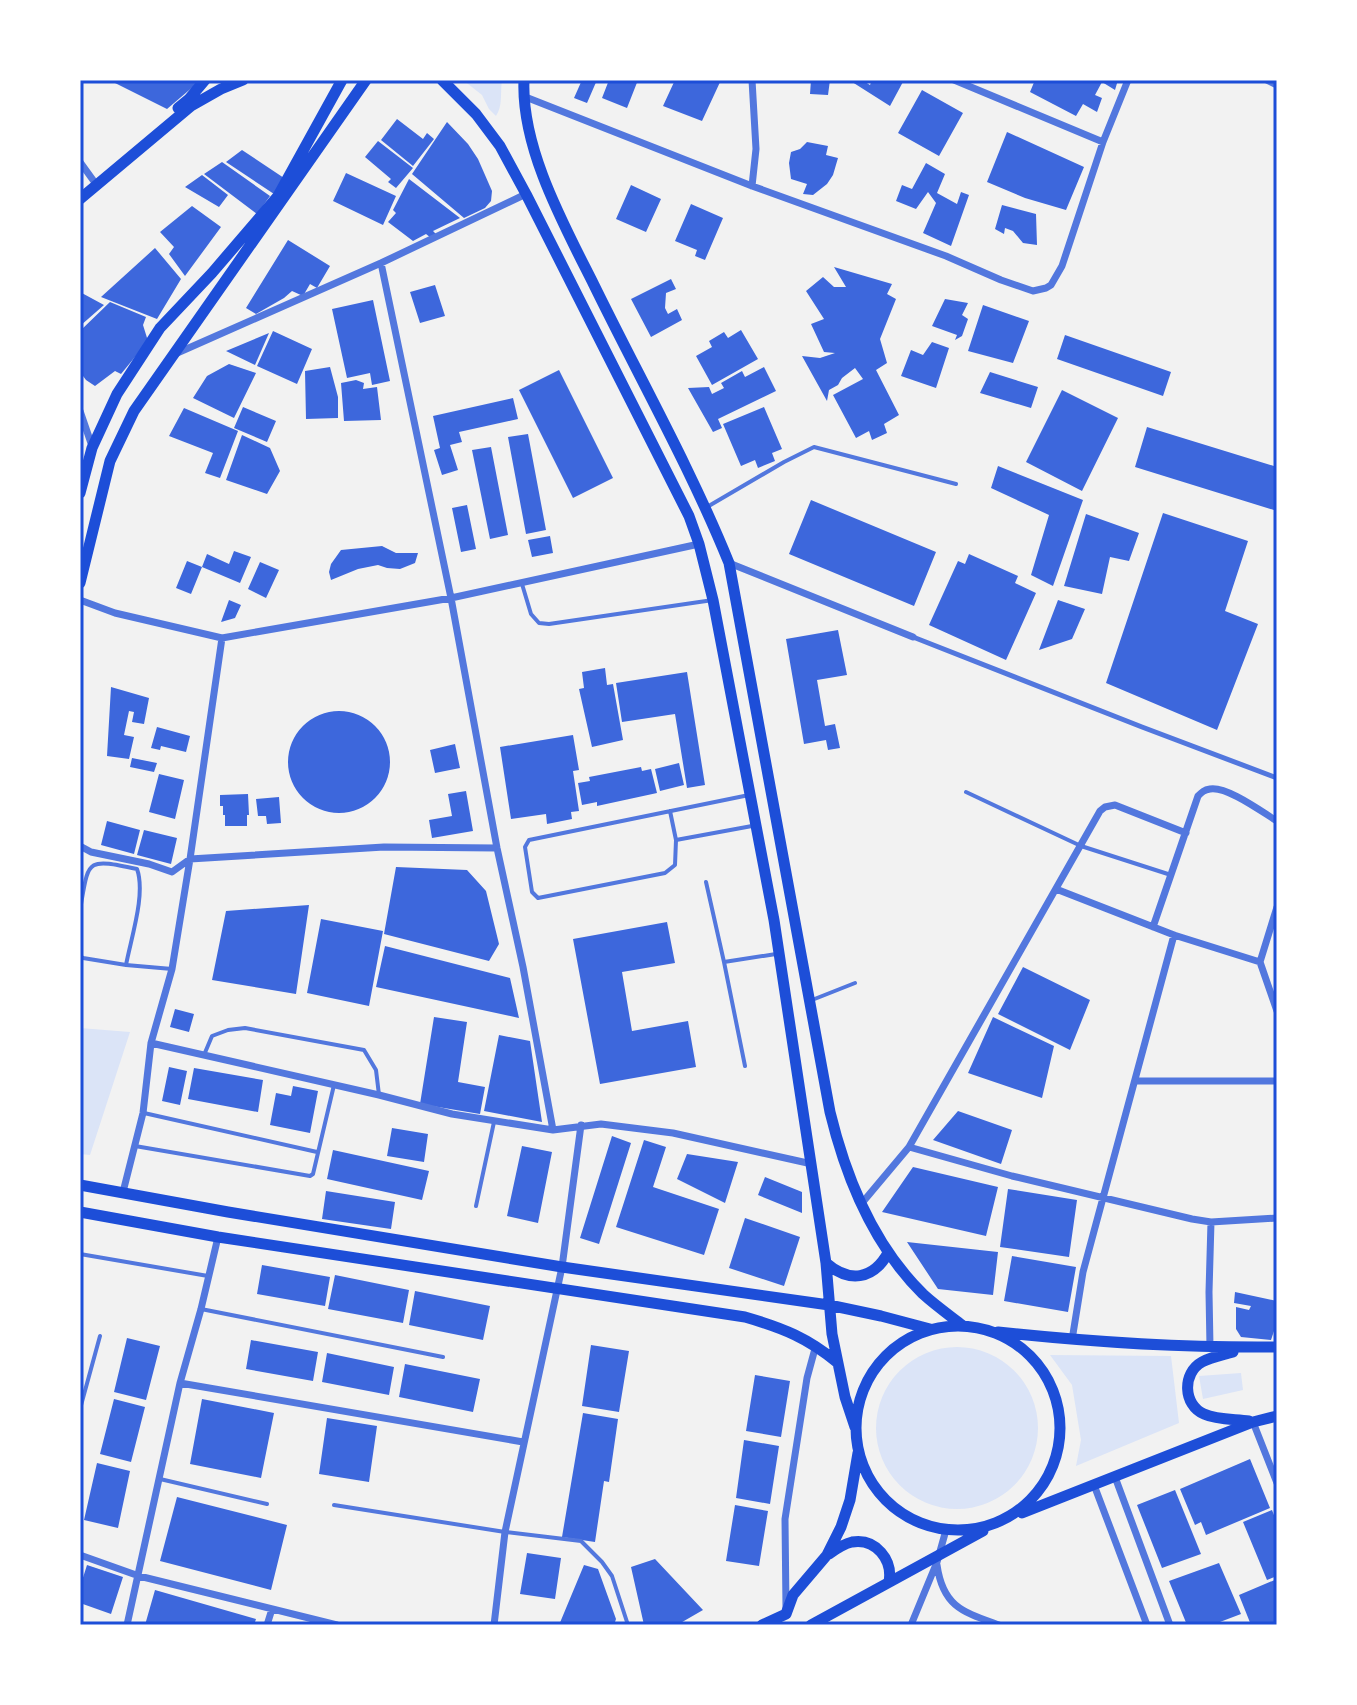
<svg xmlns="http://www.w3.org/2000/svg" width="1357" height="1705" font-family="Barlow,sans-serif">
	<rect width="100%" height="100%" fill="#f2f2f2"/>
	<path fill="#dbe4f7" d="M463,80H502C500,93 503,106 496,116L489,109L482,95Z
		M80,1028L130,1032L90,1155L80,1154Z
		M876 1428a81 81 0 1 1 162 0a81 81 0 1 1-162 0Z
		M1050,1355L1171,1356L1179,1423L1076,1466L1081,1440L1072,1385Z
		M1241,1373L1243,1390L1203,1399L1199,1376Z"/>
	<path fill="#3d67dc" d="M109,80H201L167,109Z
		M582,80H597L587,103L574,98Z
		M609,80H638L627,108L602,98Z
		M675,80H721L702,121L663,106Z
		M811,80H830L828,95L810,94Z
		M849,80H862L870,85L872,80H904L890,106Z
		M1035,80H1118L1115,90L1102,82L1095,95L1102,98L1097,112L1083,104L1076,116L1030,92Z
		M922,90L963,113L939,156L898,133Z
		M397,119L423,139L427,133L434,139L413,166L381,140Z
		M447,122L468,144L478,159L492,191L491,201L485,208L464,218L412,174Z
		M1007,132L1084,167L1066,210L1025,198L987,182Z
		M378,141L413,168L396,188L388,182L391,179L365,157Z
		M807,142L828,146L826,155L838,158L833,175L827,184L813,195L803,194L807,184L791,179L789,163L791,152L800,149Z
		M242,150L284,178L274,194L226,162Z
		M222,162L270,196L257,214L204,174Z
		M926,163L945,174L937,193L957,204L961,192L969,195L951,246L923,233L936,203L928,192L916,209L896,201L902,185L912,189Z
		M346,173L396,196L383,225L333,201Z
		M202,175L228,195L219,207L185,187Z
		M409,179L460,218L433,231L436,234L431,238L426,234L413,241L388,222L396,213L393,210Z
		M631,185L661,199L646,232L616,219Z
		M691,204L723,218L705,260L695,256L697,250L675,241Z
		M1002,205L1036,214L1037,245L1023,243L1013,231L1005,228L1004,234L995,229Z
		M192,206L221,227L185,276L169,254L174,247L160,232Z
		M288,240L330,266L317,288L310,284L303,296L292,291L284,298L256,314L246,308Z
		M155,248L181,279L157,319L101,297Z
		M834,267L892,284L887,294L896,299L880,339L887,363L876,370L899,415L884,424L887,433L872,440L869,431L856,438L833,395L863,379L855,368L842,378L838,385L829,390L827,401L802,356L820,358L835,353L824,352L811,324L824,319L806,291L823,277L834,287H846Z
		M671,279L676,289L666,293L665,308L668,314L677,309L682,320L651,337L631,299Z
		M435,285L445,316L420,323L410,292Z
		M80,292L104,305L80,326Z
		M945,299L968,303L962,315L968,319L962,336L955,340L957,335L932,326Z
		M373,300L390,381L372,385L370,373L347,378L332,309Z
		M110,302L146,317L143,325L148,341L121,374L115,371L95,386L86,380L80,372V331Z
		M983,305L1029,321L1013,363L968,351Z
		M741,330L758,359L712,385L696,356L712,347L709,341L724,332L728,338Z
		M273,331L312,349L297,384L257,366Z
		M269,333L255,365L226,351Z
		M1065,335L1171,372L1163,396L1057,359Z
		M932,342L949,348L936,388L901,376L911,350L923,355Z
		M229,364L256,373L234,418L193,398L207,376Z
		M330,367L338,397V418L306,419L305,371Z
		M764,367L776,391L718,419L722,428L713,432L688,388L709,387L712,394L724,388L721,383L742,371L745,377Z
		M559,370L613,478L573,498L519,390Z
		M990,372L1038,387L1031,408L980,393Z
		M356,380L364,383L363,389L377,387L381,420L344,421L341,383Z
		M1062,390L1118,418L1082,491L1026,462Z
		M513,398L518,419L459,432L462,442L450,445L458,470L442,475L434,450L440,448L433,416Z
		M243,407L276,421L267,442L234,428Z
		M764,407L782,449L772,453L775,461L758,468L755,460L741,466L723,424Z
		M184,408L238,431L220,478L205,473L213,453L169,436Z
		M1147,427L1277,467V511L1135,467Z
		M528,434L546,530L526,534L508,437Z
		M242,435L270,448L280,471L267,494L226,480Z
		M491,447L508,535L490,539L472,450Z
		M998,466L1083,500L1053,586L1031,575L1049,515L991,488Z
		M811,500L936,552L914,606L789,554Z
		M467,505L476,549L461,552L452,508Z
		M1163,513L1248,541L1225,611L1258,624L1217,730L1106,683Z
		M1086,514L1139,533L1129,561L1110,557L1102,594L1064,586Z
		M550,536L553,553L532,557L528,540Z
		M382,546L396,553H418L415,563L400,569L387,568L378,565L358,569L331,580L329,572L331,564L341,550Z
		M234,551L251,557L240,583L202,567L207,554L229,564Z
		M969,554L1018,576L1015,583L1036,593L1006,660L929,625L958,561L965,564Z
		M187,561L202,567L191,594L176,588Z
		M260,562L279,570L266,598L248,589Z
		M229,600L241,605L235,618L221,622Z
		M1058,600L1085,609L1072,639L1039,650Z
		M838,630L847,675L817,680L825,726L835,724L840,748L828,750L826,740L804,744L786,639Z
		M605,668L607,685L613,684L623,740L592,747L579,689L584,688L582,672Z
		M687,672L705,785L687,788L675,714L622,722L616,683Z
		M111,687L149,698L144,724L132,722L134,712L129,711L124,735L134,737L129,759L107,756Z
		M288 762a51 51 0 1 1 102 0a51 51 0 1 1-102 0Z
		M157,727L190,736L186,752L161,746L160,750L151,748Z
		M573,735L579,770L573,771L579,811L571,812L572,819L547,824L546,814L511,819L500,747Z
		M455,744L460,768L435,773L430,750Z
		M132,758L157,763L154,772L130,767Z
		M679,763L684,785L660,791L655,769Z
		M641,767L642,771L651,769L657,793L597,806V802L582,805L578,783L590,781L589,777Z
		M159,774L184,780L175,819L149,812Z
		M466,791L473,831L432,838L429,820L452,816L448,794Z
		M248,794L249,815H247V826H225V815H223V806H220V795Z
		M279,797L281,823L267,824L266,816H258L256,799Z
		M107,821L140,830L134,854L101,845Z
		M144,830L177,838L171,864L137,855Z
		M396,867L467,870L486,891L499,944L489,961L384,934Z
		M309,905L296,994L212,980L226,911Z
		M321,919L383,931L369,1006L307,993Z
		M667,922L675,963L622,972L632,1031L688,1021L696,1067L600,1084L573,939Z
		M385,946L510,978L519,1018L376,987Z
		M1023,967L1090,1000L1070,1050L998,1014Z
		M175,1009L194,1014L189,1032L170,1027Z
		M434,1017L467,1022L458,1082L485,1087L480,1114L420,1104Z
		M993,1017L1054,1046L1042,1098L968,1073Z
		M499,1035L530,1041L542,1122L484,1111Z
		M169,1067L187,1071L180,1105L162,1101Z
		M194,1068L263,1080L258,1112L188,1099Z
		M293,1086L318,1091L310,1133L270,1125L276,1093L291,1096Z
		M958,1111L1012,1130L1001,1164L933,1140Z
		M392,1128L428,1134L424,1162L387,1156Z
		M612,1136L631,1143L599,1244L580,1238Z
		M644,1140L666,1147L653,1187L719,1209L704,1255L616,1227Z
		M522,1146L552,1152L538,1223L507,1216Z
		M333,1150L429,1171L422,1200L327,1179Z
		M687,1154L738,1162L725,1203L677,1179Z
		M913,1167L998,1187L986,1236L882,1212Z
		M765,1177L802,1192V1213L758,1195Z
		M1008,1189L1077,1200L1069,1257L1000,1247Z
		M326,1191L395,1202L391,1229L322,1219Z
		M745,1218L800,1237L784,1286L729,1268Z
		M907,1242L998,1252L993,1295L938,1289Z
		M1012,1256L1076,1267L1068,1312L1004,1301Z
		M262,1265L330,1277L325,1306L257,1294Z
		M335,1275L409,1290L403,1323L328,1309Z
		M415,1291L490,1306L483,1340L409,1325Z
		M1235,1292L1277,1301V1322L1271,1340L1241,1337L1236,1329V1307L1249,1310L1251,1306L1234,1303Z
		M127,1338L160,1346L146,1400L114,1392Z
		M251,1340L318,1352L313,1381L246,1369Z
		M591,1345L629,1351L619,1412L582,1406Z
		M327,1353L394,1367L389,1395L322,1382Z
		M405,1364L480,1379L473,1412L399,1397Z
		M755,1375L790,1381L781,1437L746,1431Z
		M114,1399L145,1407L131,1462L100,1454Z
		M202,1399L274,1413L261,1478L190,1464Z
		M583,1413L618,1419L609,1482L604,1481L595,1542L562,1537Z
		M327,1418L377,1426L369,1482L319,1474Z
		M744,1440L779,1446L770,1504L736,1498Z
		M1250,1459L1270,1508L1206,1535L1201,1522L1195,1525L1180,1489Z
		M97,1463L130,1471L118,1528L84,1520Z
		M1175,1490L1201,1554L1162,1568L1137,1505Z
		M177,1497L287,1525L271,1590L160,1561Z
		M735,1505L768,1511L759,1566L726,1561Z
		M1272,1510L1277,1523V1576L1267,1580L1243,1522Z
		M527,1553L561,1558L555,1599L520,1594Z
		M655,1559L703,1610L677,1625H644L631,1567Z
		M1219,1563L1241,1614L1212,1625H1187L1169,1581Z
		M87,1565L123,1577L111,1614L80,1603V1587Z
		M584,1565L598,1569L616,1619L614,1625H559Z
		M1277,1579V1625H1251L1239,1595Z
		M155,1590L256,1619L254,1625H145Z"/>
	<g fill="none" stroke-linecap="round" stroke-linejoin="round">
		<path stroke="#5277de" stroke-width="4" d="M707,507L784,462L814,447L956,484
			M522,584L531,614L539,623L549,624L713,600
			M966,792L1081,846L1171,875
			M670,811L676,840L675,865L665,873L538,898L532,892L525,847L529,840L749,795
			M676,840L752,826
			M706,882L724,962
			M80,910C89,859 85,858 137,869C146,894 131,938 126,965
			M80,956L83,958L126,965L172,969
			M812,1000L855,983
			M204,1055L212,1036L228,1030L245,1028L364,1050L376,1070L379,1095
			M745,1066L724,962L776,954
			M144,1113L317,1152
			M135,1146L310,1176L313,1174L334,1085
			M476,1206L494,1122
			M80,1254L208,1276
			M201,1309L443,1357
			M80,1409L100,1336
			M160,1479L267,1504
			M334,1505L505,1532L581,1541L602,1562L612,1576L628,1625"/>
		<path stroke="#5277de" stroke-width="5" d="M913,637L1142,727L1277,778"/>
		<path stroke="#5277de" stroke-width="7" d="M752,80L756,149L752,186
			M954,80L1103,142
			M1267,80L1277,85
			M523,96L752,186L946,256L1001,280L1033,291L1046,288L1051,285L1062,266L1103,142L1128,80
			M80,162L93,180
			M381,263L451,598L497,848L523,967L553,1130
			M175,354L381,263L526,194
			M80,411L92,446
			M729,563L913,637
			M80,600L115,613L222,638L451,598L699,544
			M80,846L91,852L149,864L172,872L190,859L384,847L497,848
			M1056,889L1174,935L1260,962
			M1277,907L1260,962L1277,1011
			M1153,927L1198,796C1202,792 1204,790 1210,789C1227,786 1262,812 1277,821
			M151,1043L379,1095L452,1114L553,1130L601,1124L673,1133L812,1164
			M1135,1081H1277
			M909,1147L1012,1176L1192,1219L1211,1222L1277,1218
			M123,1192L143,1113L151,1043L172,969L190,859L222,638
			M862,1203L909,1147L1100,811L1105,807L1115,805L1186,833
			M1072,1340L1083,1272L1174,935
			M1210,1347L1209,1292L1211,1222
			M180,1383L523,1442
			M1253,1422L1277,1483
			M1115,1477L1170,1625
			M1094,1485L1147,1625
			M80,1555L139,1576L337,1625
			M937,1565C943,1607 963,1612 999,1625
			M786,1608L785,1519L807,1378L816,1345
			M127,1625L180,1383L201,1309L218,1237
			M267,1625L272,1609
			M494,1625L505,1532L562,1267L581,1125
			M911,1625L937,1562L946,1530"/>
		<path stroke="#1d4ed8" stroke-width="11" d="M442,80L476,114L500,146L526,194L689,516L699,544L713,600L774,920L826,1263L832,1334L845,1397L855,1427
			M524,80C521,148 564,225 594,285C639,377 690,467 729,563L830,1112C846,1178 874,1246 923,1294C935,1305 949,1315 962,1325
			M178,108L189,99L205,80
			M80,199L191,106L221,89L243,80
			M80,493L92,448L117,394L160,328L212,273L278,196L342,80
			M80,583L110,461L134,411L366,80
			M80,1185L228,1212L562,1267L829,1305L881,1316L930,1329
			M80,1212L218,1237L745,1317C783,1328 808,1338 838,1363
			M826,1263C849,1283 873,1280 888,1253
			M856 1428a102 102 0 1 1 204 0a102 102 0 1 1-204 0Z
			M998,1332C1091,1342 1184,1348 1277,1347
			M1233,1352C1223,1355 1211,1357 1202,1362C1182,1373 1183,1405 1204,1414C1217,1420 1235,1419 1249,1421
			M1022,1513L1253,1422L1277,1416
			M829,1554C836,1549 843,1544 852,1542C876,1538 893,1560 889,1582
			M762,1625L786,1614L793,1595L827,1555L841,1527L850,1500L858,1453
			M811,1625L983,1531"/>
	</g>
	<rect width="1357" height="1705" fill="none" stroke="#ffffff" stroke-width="164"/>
	<rect x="82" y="82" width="1193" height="1541" fill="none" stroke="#1d4ed8" stroke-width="3"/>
</svg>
